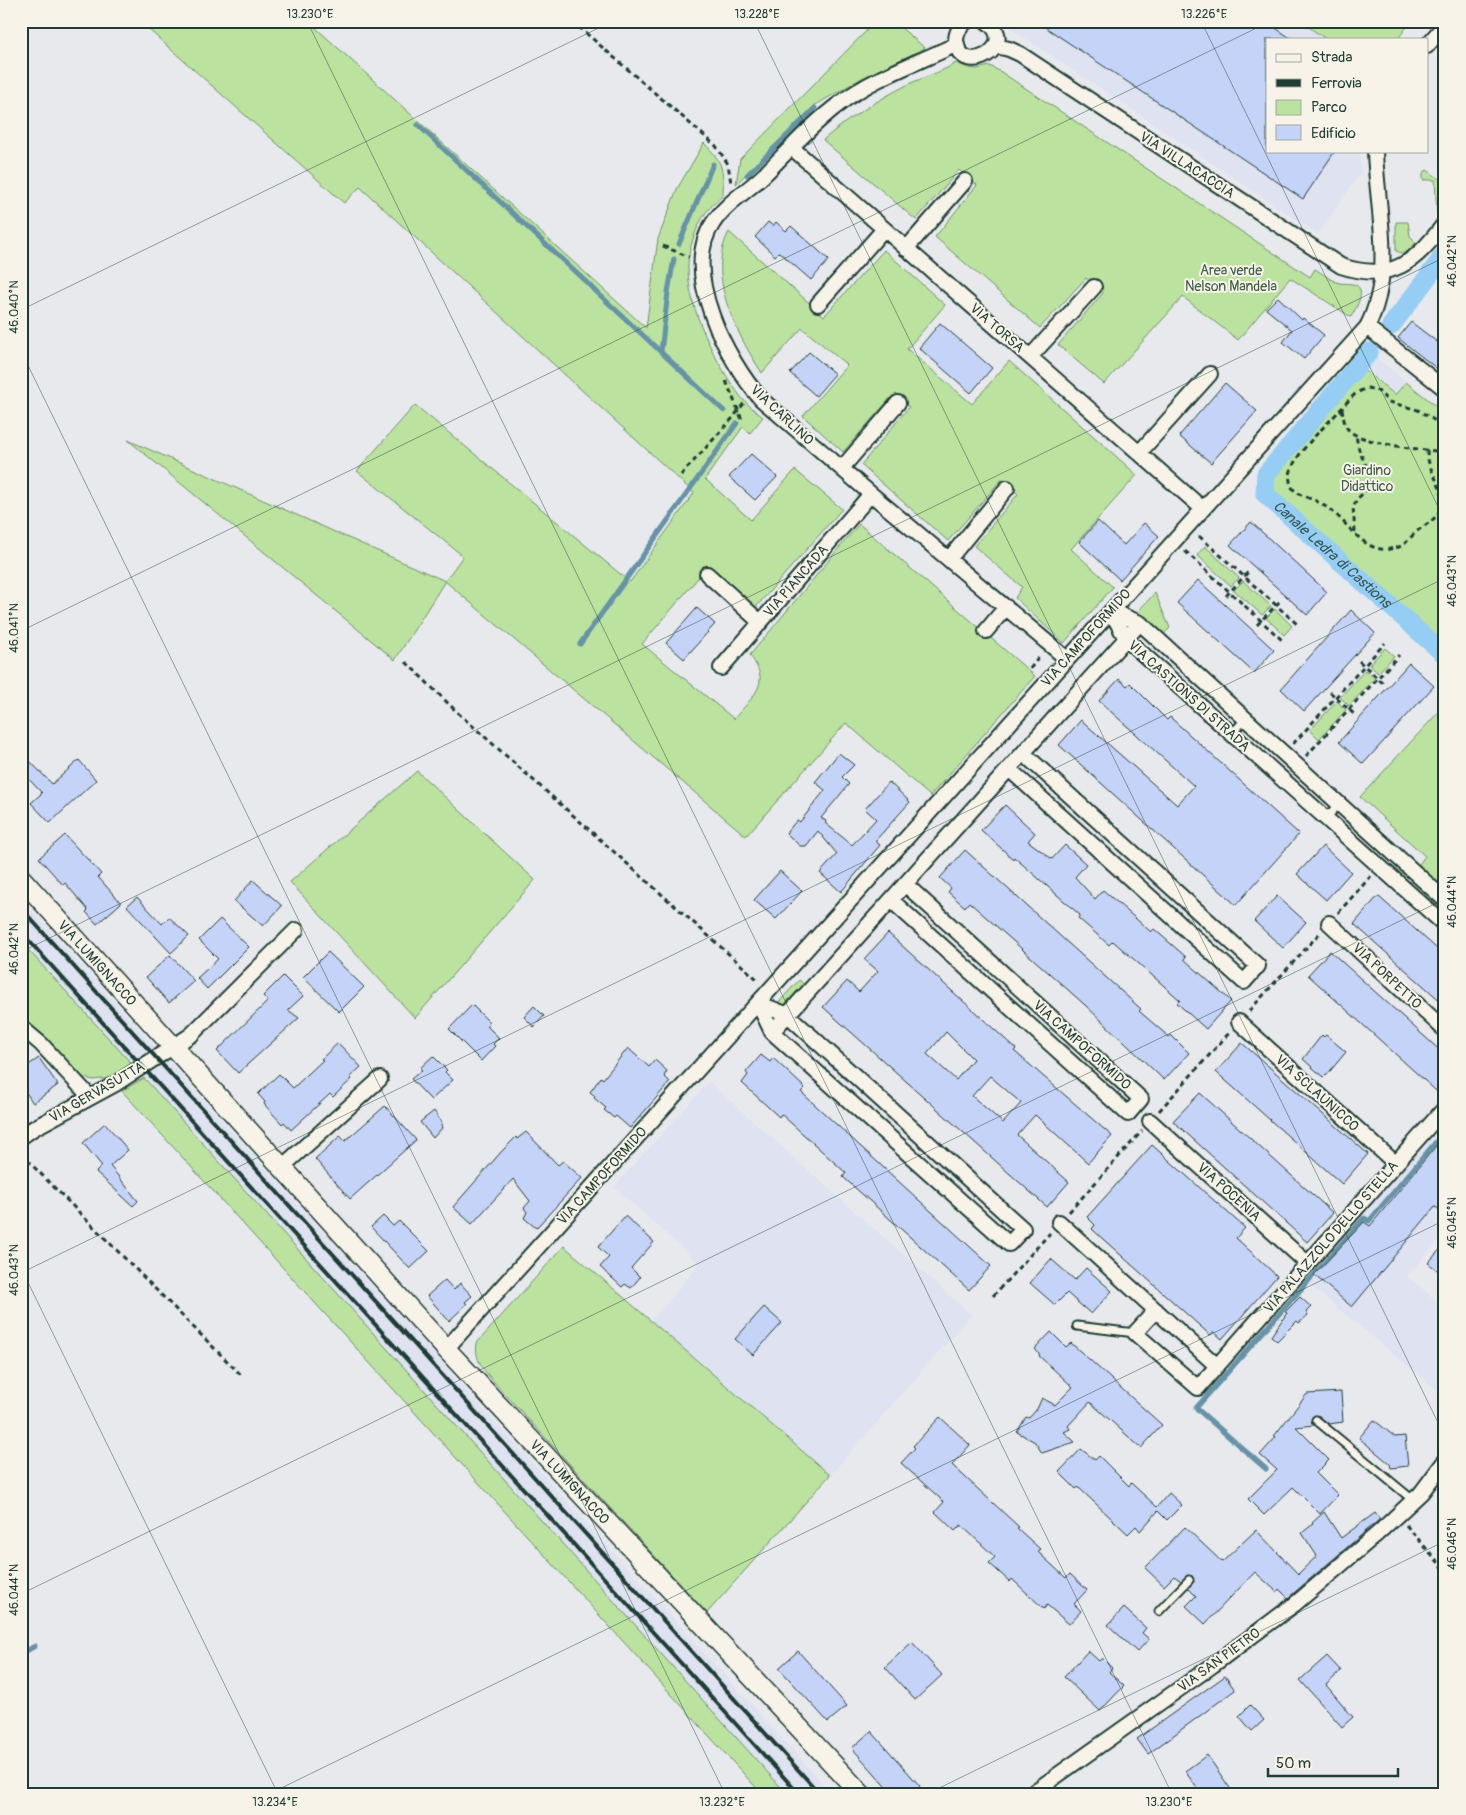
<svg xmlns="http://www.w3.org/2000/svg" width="1466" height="1815" font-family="Pangolin,sans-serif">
	<rect width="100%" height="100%" fill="#e8e9ed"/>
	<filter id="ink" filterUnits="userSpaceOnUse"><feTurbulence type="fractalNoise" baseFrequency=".02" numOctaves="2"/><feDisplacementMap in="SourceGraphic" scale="10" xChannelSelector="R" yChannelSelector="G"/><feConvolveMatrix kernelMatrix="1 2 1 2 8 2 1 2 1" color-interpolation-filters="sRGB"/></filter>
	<g filter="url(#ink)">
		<path fill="#dee2f1" d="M1000,21H1300L1326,39H1267V151H1359L1361,172L1318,234Z
			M1373,355L1406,382L1395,395L1362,368Z
			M21,899L832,1794H787L21,942Z
			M709,1082L971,1315L830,1475L651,1321L700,1264L614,1187Z
			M1445,1122V1233L1407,1276L1445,1308V1396L1305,1281Z"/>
		<path fill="#bbe39f" stroke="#6d906a" d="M139,21H311L317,29L646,328L658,239L677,189L704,143C722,161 724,169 723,195C718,200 712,205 707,211C697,224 687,251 688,268C688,309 716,364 741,397C747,404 755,411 763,417L750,433L743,427L705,479L751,520L795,470L842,509L756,607L709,565L642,644L734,719C743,707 762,692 760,676C759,669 754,661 750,655L859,524L1035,676L930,796L846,723L746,836L445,581L395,660L128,440L445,581L463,556L357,471L415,405L630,582L694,493L360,187L344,203Z
			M876,21H893L925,48L862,78L814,106L736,184L740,159Z
			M1300,21H1411L1398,39H1326Z
			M956,63L968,68L977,69L990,66L1001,72L1310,277L1315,269C1322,273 1329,279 1336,282C1341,284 1346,283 1352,284C1369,287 1356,308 1351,317L1290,278L1238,340L1183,297L1104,384L1058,345L1103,293L1086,278L1040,328L935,237L977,185L959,170L916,220L823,140C850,117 876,101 907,85C923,77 940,73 956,63Z
			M1427,170L1445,183V204L1437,214L1435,180H1423V173Z
			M1396,222H1408L1410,236L1416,242L1407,253H1401L1396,251Z
			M729,232L824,316L884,250L945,305L907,349L972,404L1009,361L1137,475L1071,549L1113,587L1064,643L1015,598L1022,587L974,546L1018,494L1001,480L948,541L861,465L909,407L893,395L843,452L803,416L847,365L802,328L762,373C738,336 705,276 729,232Z
			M1362,368L1395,395L1406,382L1445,413V651L1267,493V475Z
			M1205,546L1239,578L1231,586L1197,555Z
			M1243,581L1271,606L1262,615L1234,590Z
			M1155,593L1170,628L1163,635L1137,612Z
			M1275,609L1292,626L1284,635L1266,618Z
			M1385,648L1394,656L1378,673L1369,665Z
			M1365,670L1375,678L1349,706L1340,697Z
			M1337,701L1346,710L1319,739L1310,730Z
			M1445,705V889L1417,867L1425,856L1360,797Z
			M417,771L535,880L415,1018L290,882Z
			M21,942L132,1064L111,1078L93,1080L85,1078L78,1074L47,1040L21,1017Z
			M799,980L804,984L784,1005L779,1002Z
			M144,1078L787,1794H762L122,1091Z
			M564,1246L830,1475L707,1613L494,1382C484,1370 474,1360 477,1343Z"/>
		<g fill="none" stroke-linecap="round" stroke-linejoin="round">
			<path stroke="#6693a7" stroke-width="5" d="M418,125L724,411
				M747,175L815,108
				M679,244L713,164
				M661,352L668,292L674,259
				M580,644L737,423
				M1266,1469L1196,1408L1364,1218L1369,1221L1445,1131
				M21,1654L35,1646"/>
			<g stroke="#95cdf4" stroke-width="19">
				<path d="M1391,326L1445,254"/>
				<path id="s1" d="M1369,352L1266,474L1265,494L1445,655"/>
			</g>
		</g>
		<path fill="#c5d3f9" stroke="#1f3d34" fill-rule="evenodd" d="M1036,21H1265L1292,39H1267V151H1335L1303,199Z
			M768,222L773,226L776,222L786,231L791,226L829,260L811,280L779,252L775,256L755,237Z
			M1278,297L1302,320L1303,318L1324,335L1304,359L1283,342L1292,330L1266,309Z
			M1411,322L1445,348V375L1398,338Z
			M940,323L992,368L971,393L919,348Z
			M809,352L835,374L816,396L790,373Z
			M1225,383L1257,411L1211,463L1179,436Z
			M751,454L777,477L755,500L729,477Z
			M1098,521L1124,545L1144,523L1159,536L1120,580L1079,542Z
			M1251,522L1327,592L1307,615L1230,545Z
			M1198,580L1274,650L1254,673L1177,603Z
			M697,608L715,624L684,659L666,643Z
			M1351,610L1375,633L1304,711L1281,689Z
			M1409,663L1434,686L1363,764L1339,742Z
			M1119,679L1127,686L1130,683L1167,720L1170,717L1299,834L1236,905L1059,745L1081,720L1177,805L1194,786L1099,701Z
			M22,753L52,784L79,760L96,780L50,823L31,803L42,793L21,771Z
			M839,753L854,765L842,777L849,784L821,818L826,821L825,823L852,845L876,819L865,809L889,782L910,802L875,841L880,845L841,892L820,873L837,854L818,831L806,846H800L786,833L797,820L800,822L825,790L815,782Z
			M1005,805L1035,833L1028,841L1052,859L1065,845L1086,864L1075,877L1095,899L1103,890L1151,932L1154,929L1186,957L1184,959L1231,1001L1206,1029L1177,1003L1180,1000L1113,941L1109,945L1078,918L1080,915L1014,857L1013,859L981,830Z
			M65,835L101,874L98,877L121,903L97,924L86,912L88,910L65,883L63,885L39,858Z
			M1323,846L1351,872L1326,900L1297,874Z
			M965,850L1141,1009L1139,1011L1169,1037L1171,1035L1189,1053L1164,1080L1085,1005L969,902L965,907L948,892L951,888L940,878Z
			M780,871L802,891L776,919L754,900Z
			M253,880L282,906L263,926L234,901Z
			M1277,896L1306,922L1283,948L1254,921Z
			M1378,896L1445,956V1005L1354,924Z
			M137,897L162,924L169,917L189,936L171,953L127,906Z
			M220,919L249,947L207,989L197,978L218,959L199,940Z
			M888,933L1016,1049L1014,1051L1112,1136L1088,1163L1035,1115L1017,1135L1069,1182L1047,1207L823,1007L847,981L859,992L878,971L864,959ZM946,1032L973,1059L956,1080L927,1054ZM990,1076L1021,1103L1003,1123L972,1096Z
			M1330,951L1445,1055V1099L1308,975Z
			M328,952L364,987L339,1012L303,977Z
			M170,955L194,981L169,1003L146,977Z
			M283,976L303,996L288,1010L299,1018L238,1073L217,1051L268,1001L263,996Z
			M472,1005L490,1023L487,1026L499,1038L493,1044L495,1046L481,1061L449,1029Z
			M534,1006L544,1016L534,1027L524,1017Z
			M1322,1035L1324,1037L1326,1035L1346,1052L1326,1076L1325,1075L1323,1077L1303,1059Z
			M338,1043L361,1067L350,1077L352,1079L333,1097L330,1094L291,1130L284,1122L282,1124L264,1104L265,1102L258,1094L279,1074L293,1088L323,1060L321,1059Z
			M1242,1043L1368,1154L1342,1184L1216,1072Z
			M628,1048L649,1067L655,1060L667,1071L664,1076L670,1082L630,1128L616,1116L614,1118L604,1110L606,1108L594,1098L595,1096L590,1092L601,1077L603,1079Z
			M761,1055L770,1062L773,1058L805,1088L801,1092L991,1266L969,1290L843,1177L846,1173L781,1114L779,1117L742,1083L748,1075L746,1072Z
			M433,1056L447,1070L445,1072L453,1080L431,1100L411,1079L422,1070L420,1068Z
			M39,1058L58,1085L33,1103L21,1085V1081L25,1077L21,1070Z
			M1200,1093L1333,1213L1307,1242L1173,1121Z
			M385,1106L416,1140L350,1199L315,1159L340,1136L345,1141Z
			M434,1111L442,1123L441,1125L442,1128L433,1138L420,1122Z
			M105,1123L128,1150L110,1166L138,1201L133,1206L96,1172L102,1166L83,1143Z
			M526,1132L558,1165L563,1161L582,1178L536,1228L524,1218L527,1212L524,1208L530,1201L513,1179L472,1224L453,1207L502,1151L516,1137L517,1139Z
			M1445,1135V1212L1435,1207L1352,1307L1314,1275L1364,1222L1370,1226Z
			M1152,1145L1245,1228L1236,1238L1277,1276L1222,1339L1214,1332L1210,1335L1104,1240L1092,1229L1095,1225L1087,1217Z
			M383,1216L393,1226L399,1221L429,1251L410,1269L371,1227Z
			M625,1216L654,1242L631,1268L640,1277L631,1288L625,1284L622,1287L600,1267L609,1257L598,1247Z
			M1445,1244V1276L1428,1263Z
			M1051,1259L1075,1280L1086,1268L1112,1291L1091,1314L1067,1293L1055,1305L1030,1283Z
			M445,1280L454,1290L460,1283L472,1296L465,1302L467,1304L449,1321L427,1296Z
			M1300,1297L1311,1307L1306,1312L1308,1315L1299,1323L1297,1321L1277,1341L1271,1336L1287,1313L1285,1312Z
			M764,1307L782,1323L753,1355L735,1339Z
			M1051,1332L1066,1347L1071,1343L1162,1425L1141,1448L1090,1402L1068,1426L1070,1429L1064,1432L1075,1442L1042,1453L1035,1442L1017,1432L1026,1417L1029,1418L1037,1409L1042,1398L1055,1405L1073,1387L1039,1356L1040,1355L1035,1349Z
			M1341,1392L1343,1422L1329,1424L1319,1416L1315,1415L1311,1420L1314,1425L1296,1427L1329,1460L1316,1473L1338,1495L1320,1514L1293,1487L1264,1515L1248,1499L1277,1470L1260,1455L1276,1437L1274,1436L1307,1394Z
			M940,1417L970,1445L952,1465L1019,1527L1017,1528L1040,1549L1038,1552L1066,1578L1070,1574L1087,1590L1074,1604L1081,1611L1069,1624L1047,1605L1044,1609L1012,1579L1010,1582L989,1563L995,1557L961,1525L955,1531L935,1512L944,1502L901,1463L915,1448L913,1446Z
			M1374,1420L1395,1437L1405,1436L1408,1466L1391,1468L1390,1464L1359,1438Z
			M1081,1449L1095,1460L1099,1456L1129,1486L1131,1483L1157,1507L1169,1493L1182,1505L1167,1520L1158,1511L1140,1531L1136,1526L1128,1534L1078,1487L1076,1489L1059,1472Z
			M1324,1512L1341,1538L1375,1513L1380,1519L1288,1598L1279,1589L1277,1592L1255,1572L1205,1624L1186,1606L1196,1596L1188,1588L1194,1582L1192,1576L1187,1575L1181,1581L1174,1576L1164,1586L1145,1568L1185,1527L1222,1562L1256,1530L1298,1574L1317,1556L1302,1533L1313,1524L1312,1523Z
			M1124,1608L1146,1628L1142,1633L1149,1639L1137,1652L1108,1625Z
			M912,1642L942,1675L915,1700L885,1667Z
			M798,1651L847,1706L828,1722L779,1668Z
			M1088,1651L1099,1661L1102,1658L1112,1668L1109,1672L1124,1686L1100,1711L1064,1677Z
			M1327,1656L1341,1671L1326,1685L1353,1717L1342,1727L1300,1680Z
			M1225,1676L1235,1690L1148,1754L1137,1739Z
			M1250,1705L1264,1720L1252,1731L1239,1716Z
			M871,1731L920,1786L911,1794H893L852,1748Z
			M1207,1755L1234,1794H1201L1185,1771Z"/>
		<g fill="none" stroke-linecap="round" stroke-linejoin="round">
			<defs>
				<path id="service" d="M1232,734L1246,718
					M1326,818L1339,804
					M1077,1326L1135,1333
					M1316,1420L1413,1500
					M1159,1611L1189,1580"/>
				<path id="minor" d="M967,21C960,26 956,33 956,41C960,80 1023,46 986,21
					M957,44C918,63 874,77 839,104C812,124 789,150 765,174C749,190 726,203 713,223C680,271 727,361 761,399L871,494L1067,659
					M996,46L1009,49L1020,54L1341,266C1393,283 1415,262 1445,223
					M1427,46L1445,24
					M791,147L1203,509
					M906,249L965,181
					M818,304L884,229
					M1367,327L1445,389
					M1030,357L1094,287
					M1139,453L1210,374
					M842,468L898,403
					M949,559L1007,488
					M707,574L760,622
					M1111,611L1126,639L1445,925
					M1111,611L1140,623L1445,900
					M986,631L1006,607
					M721,668L871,494
					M1009,769L1244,982L1258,966L1023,753
					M891,900L1128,1114L1141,1099L905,884
					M1329,923L1445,1030
					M758,1003L788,1015L1023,1229L1009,1244L772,1032Z
					M1239,1022L1395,1163
					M21,1027L41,1044L90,1097
					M772,1032L1140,623
					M1150,1121L1308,1264
					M21,1137L34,1128L117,1083L191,1035L296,930
					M282,1167L380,1079
					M1059,1222L1217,1366L1445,1108
					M1156,1310L1135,1333L1198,1388L1217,1366
					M446,1349L1367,327C1395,273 1377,210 1375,151
					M1031,1794L1213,1665L1295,1604L1377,1534L1421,1493L1445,1461"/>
				<g id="secondary">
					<path id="s2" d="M21,878L446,1349L861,1794"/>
				</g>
			</defs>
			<use href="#service" stroke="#1f3d34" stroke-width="11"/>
			<use href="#minor" stroke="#1f3d34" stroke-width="18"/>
			<use href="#secondary" stroke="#1f3d34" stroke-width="22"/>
			<path stroke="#1f3d34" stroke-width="3" stroke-dasharray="5 4" stroke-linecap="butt" d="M572,21L716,146L728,164L731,183
				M663,246L689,257
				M726,381L743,422
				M1342,409C1343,415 1344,423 1347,428C1357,444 1425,450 1445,452
				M1427,450C1427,464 1433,472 1438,484C1442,491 1442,499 1442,507C1433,524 1427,522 1415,533C1411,537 1408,541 1404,544C1401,547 1395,548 1390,549C1363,553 1349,523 1329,509C1325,506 1320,503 1316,501C1306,496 1292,495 1290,481C1286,460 1326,426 1339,411C1344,407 1347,401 1352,397C1357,392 1362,390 1368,388L1378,391L1389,402L1418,410L1445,427
				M681,475L732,419L745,402
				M1355,532L1353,507L1358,498L1370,487L1371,483V477L1359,450L1356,436
				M1199,536L1297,624
				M1185,551L1282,640
				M1226,596L1249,571
				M1257,625L1280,601
				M1359,661L1384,684
				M406,662L458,713L758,980
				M1030,669L1039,657
				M1330,692L1355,715
				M1293,744L1385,643
				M1306,756L1399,655
				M1338,913L1371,876
				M1249,1011L1319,934
				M1159,1111L1230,1032
				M21,1154L241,1375
				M1069,1212L1142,1131
				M993,1296L1050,1233
				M1406,1525L1445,1570"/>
			<use href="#service" stroke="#f7f3e8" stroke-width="7"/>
			<use href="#minor" stroke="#f7f3e8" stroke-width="14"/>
			<use href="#secondary" stroke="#f7f3e8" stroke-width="19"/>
			<path stroke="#1f3d34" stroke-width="4" d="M21,908L820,1794
				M21,932L799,1794"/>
		</g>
	</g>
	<path fill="none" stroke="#1f3d34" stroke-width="1" stroke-opacity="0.45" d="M307,21L1172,1794M754,21L1445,1437M1201,21L1445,521M21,310L613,21M21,351L725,1794M21,631L1271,21M21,952L1445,257M21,1268L278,1794M21,1273L1445,578M21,1594L1445,899M269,1794L1445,1220M927,1794L1445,1541"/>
	<g text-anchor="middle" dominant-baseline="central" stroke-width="4" stroke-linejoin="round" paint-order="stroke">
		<g font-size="14" fill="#1f3d34" stroke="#f7f3e8">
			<text transform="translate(1187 165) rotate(33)">VIA VILLACACCIA</text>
			<text transform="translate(997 328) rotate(41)">VIA TORSA</text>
			<text transform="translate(782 415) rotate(43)">VIA CARLINO</text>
			<text transform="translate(796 581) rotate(-49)">VIA PIANCADA</text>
			<text transform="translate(1086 638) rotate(-48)">VIA CAMPOFORMIDO</text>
			<text transform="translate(1189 696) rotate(42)">VIA CASTIONS DI STRADA</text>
			<text stroke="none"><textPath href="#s2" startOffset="114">VIA LUMIGNACCO</textPath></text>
			<text transform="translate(1387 976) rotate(43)">VIA PORPETTO</text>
			<text transform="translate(1082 1045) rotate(42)">VIA CAMPOFORMIDO</text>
			<text transform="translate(97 1092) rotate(-30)">VIA GERVASUTTA</text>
			<text transform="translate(1317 1093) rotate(42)">VIA SCLAUNICCO</text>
			<text transform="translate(602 1176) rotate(-48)">VIA CAMPOFORMIDO</text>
			<text transform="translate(1229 1192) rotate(42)">VIA POCENIA</text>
			<text transform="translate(1331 1237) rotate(-49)">VIA PALAZZOLO DELLO STELLA</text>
			<text stroke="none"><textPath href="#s2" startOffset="816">VIA LUMIGNACCO</textPath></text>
			<text transform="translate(1219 1660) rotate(-36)">VIA SAN PIETRO</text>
		</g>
		<g font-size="14" fill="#3e5e49" stroke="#f7f3e8">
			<text x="1231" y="270">Area verde<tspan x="1231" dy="16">Nelson Mandela</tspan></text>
			<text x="1367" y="470">Giardino<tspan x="1367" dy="16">Didattico</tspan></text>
		</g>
		<g font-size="15" font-style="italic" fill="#375a5a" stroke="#f7f3e8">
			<text stroke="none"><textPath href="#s1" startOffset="270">Canale Ledra di Castions</textPath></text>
		</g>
	</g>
	<rect width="1466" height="1815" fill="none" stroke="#f7f3e8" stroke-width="55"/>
	<rect x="1266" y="38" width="162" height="115" fill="#f7f3e8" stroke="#a1aaa0"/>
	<rect x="1276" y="54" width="25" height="8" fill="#f7f3e8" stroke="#a1aaa0"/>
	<text x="1311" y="62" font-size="15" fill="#1f3d34">Strada</text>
	<rect x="1276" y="79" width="25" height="8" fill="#1f3d34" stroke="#a1aaa0"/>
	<text x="1311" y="88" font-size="15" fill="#1f3d34">Ferrovia</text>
	<rect x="1276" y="100" width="25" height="15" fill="#bbe39f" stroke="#a1aaa0"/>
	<text x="1311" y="112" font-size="15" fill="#1f3d34">Parco</text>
	<rect x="1276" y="125" width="25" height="15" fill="#c5d3f9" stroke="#a1aaa0"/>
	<text x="1311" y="138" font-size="15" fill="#1f3d34">Edificio</text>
	<path d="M1268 1768v8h130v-8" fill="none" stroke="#1f3d34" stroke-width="2.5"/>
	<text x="1276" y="1768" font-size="15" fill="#1f3d34" stroke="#f7f3e8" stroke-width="4" paint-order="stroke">50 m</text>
	<rect x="28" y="28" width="1410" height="1760" fill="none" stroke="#1f3d34" stroke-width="2"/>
	<g font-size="12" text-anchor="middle" fill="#1f3d34">
		<text x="310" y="18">13.230°E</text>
		<text x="757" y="18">13.228°E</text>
		<text x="1204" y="18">13.226°E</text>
		<text transform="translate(1452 261) rotate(-90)" y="4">46.042°N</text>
		<text transform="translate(14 307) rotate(-90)" y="4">46.040°N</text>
		<text transform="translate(1452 581) rotate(-90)" y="4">46.043°N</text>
		<text transform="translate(14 628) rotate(-90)" y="4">46.041°N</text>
		<text transform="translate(1452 902) rotate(-90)" y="4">46.044°N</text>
		<text transform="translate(14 949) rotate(-90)" y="4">46.042°N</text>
		<text transform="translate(1452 1223) rotate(-90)" y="4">46.045°N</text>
		<text transform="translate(14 1270) rotate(-90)" y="4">46.043°N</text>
		<text transform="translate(1452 1544) rotate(-90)" y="4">46.046°N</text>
		<text transform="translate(14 1590) rotate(-90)" y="4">46.044°N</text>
		<text x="275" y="1806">13.234°E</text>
		<text x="722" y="1806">13.232°E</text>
		<text x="1169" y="1806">13.230°E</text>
	</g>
</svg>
